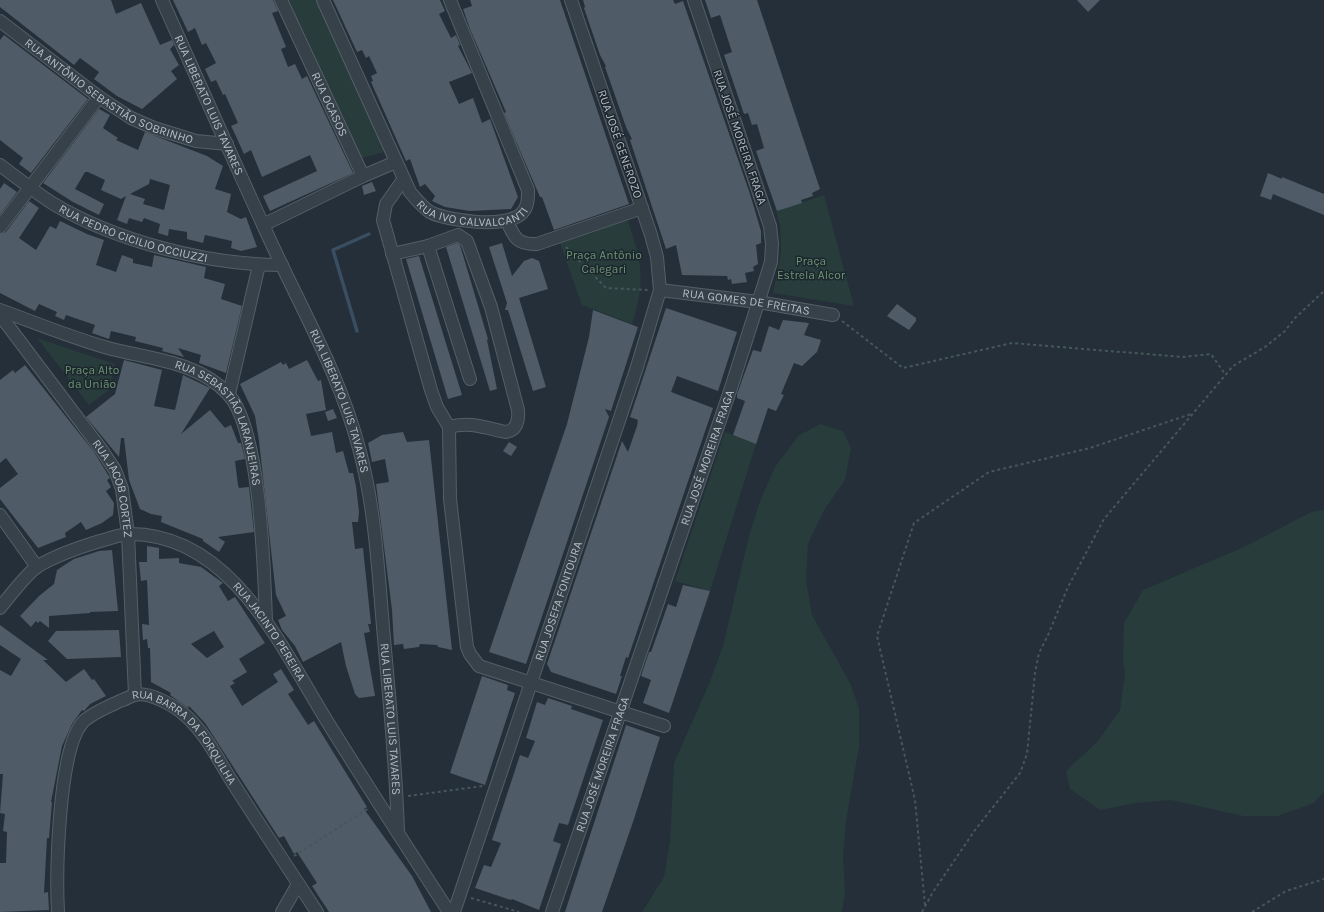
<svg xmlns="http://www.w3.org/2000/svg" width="1324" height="912" font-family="Karla,sans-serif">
	<rect width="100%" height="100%" fill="#242f39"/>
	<path fill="#273c3b" d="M289,0H316L385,152L362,158Z
		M824,195L854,306L773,293L781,252L780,225L776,211Z
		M626,215C641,260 647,277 632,324L582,305L558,238Z
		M37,338L115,364L109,390L89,405Z
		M820,424L843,431L851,448L845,480L824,510L808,544L806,580L812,615L850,683L859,708V747L846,821L843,857L845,893L842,912H642L664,877L670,841L674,763L709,684L723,646L749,536L760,501L775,467L798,436Z
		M725,432L756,444L710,591L675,581Z
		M1324,510V792L1314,803L1278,816H1243L1171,800L1136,803L1100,810L1070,789L1066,771L1098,741L1120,710L1125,673L1123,660L1124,623L1143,590L1246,546L1311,512Z"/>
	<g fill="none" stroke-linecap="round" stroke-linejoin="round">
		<path stroke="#3a4e61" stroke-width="3.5" d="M357,331L333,250L369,234"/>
	</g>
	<path fill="#4f5b67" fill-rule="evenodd" d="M0,0H111L116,14L141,3L160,45L172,40L174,45L170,49L179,65L171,71L177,79L142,109L117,96L94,79L99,72L80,58L74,65L0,7Z
		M173,0H273L278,11L272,13L286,47L281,49L288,67L295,64L302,79L307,76L353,173L270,211L263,196L317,171L310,155L262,177L251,150L244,154L234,132L231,126L238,123L225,94L223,95L216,80L211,82L205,69L216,63L206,43L202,45L195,28L188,32Z
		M333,0H440L445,11L439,14L451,38L456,35L460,45L458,46L472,73L449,82L459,104L473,98L482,123L490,119L518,197L511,209L470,211L445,207L432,201L435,196L425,184L420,187L410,159L406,161L371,82L373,81L371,76L377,73L369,56L366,58L362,50L357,52Z
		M470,0H560L629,204L554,230L542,197H540L515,139L504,113L506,112L470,29L463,9L472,6Z
		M583,0H673L675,4L683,1L750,194L761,231V243L756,245L758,264L753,267L754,271L745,273L747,282L732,284L731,279L728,280L727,276L682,275L676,245L666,249L630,140L632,139L626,127L605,67L606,66L600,55L584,8L585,7Z
		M705,0H757L820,189L812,193L813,196L801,200L802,203L777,211L756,151L764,148L757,124L752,125L748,113L744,114L724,55L732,52L720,15L711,18Z
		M1077,0H1100L1088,12Z
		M4,35L88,99L31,173L19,164L23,158L0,140V40Z
		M99,109L110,115L103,128L118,138L116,140L138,150L145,132L207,156L223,166L215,189L231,194L227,212L241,219L246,217L257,247L241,251L231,248L232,241L205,235L203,243L187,239V232L169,229L168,236L158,233L160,224L144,218L142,222L129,218L127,224L117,220L126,196L121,199L101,190L105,180L88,172H85L75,189L104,204L99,215L73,202L43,183ZM150,179L170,185L164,210L143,204L145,199L130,194L149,184Z
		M1268,173L1282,179V177L1324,194V215L1273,194L1271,200L1260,196Z
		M372,182L376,191L364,195L362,186Z
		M4,183L17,192L0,215V189Z
		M29,201L39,208L19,238L36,250L50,226L56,229L60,221L87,234L104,240L96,265L116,272L122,255L133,259V263L152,267L154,255L206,267L204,278L225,284L221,299L242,306L226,373L199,363L201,355L178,348L184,357L162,351L163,348L135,341L136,337L111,331L109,339L92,333L95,325L66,315L64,320L55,316L57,312L39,304L35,311L0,293V234L6,232Z
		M457,243L460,245L488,339L487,340L497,389L490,391L446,247Z
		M502,243L512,276L524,261L532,258L539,261L548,289L519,298L546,387L533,391L508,310H505L507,303L489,247Z
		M419,256L462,395L448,399L406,259Z
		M897,304L916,318V321L909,330L887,316Z
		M666,308L737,332L718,391L677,376L671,392L713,408L628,658L626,657L620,676H622L616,694L551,672L547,664L622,441L628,452L637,426L638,420L630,417Z
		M593,310L638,327L611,411L605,409L609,417L526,664L489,652L567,424L589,337Z
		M783,320L809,323L804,335L821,340L817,352L802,366L794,363L781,394L784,395L776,411L768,408L756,444L733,435L745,401L737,398V394L753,350L761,352L769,326L779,330Z
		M124,360L162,370L154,406L175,410L183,375L210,388L181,434L210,410L225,428L231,425L238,443H241L245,459L235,461L238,485L239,488L249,487L254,532L218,537L225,542L219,552L203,541V539L161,522L162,516L151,514L140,509L129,480L124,438H121L119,457L86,417L115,394Z
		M307,360L318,381L321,380L326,410L306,414L311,436L332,432L336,453L343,451L349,473H353L356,486L359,512L358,522H352L355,549L363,548L371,624H368L370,632L364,633L375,696L359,698L355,694L346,666L341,642L303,662L295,646L282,630L278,620L286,616L276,595L259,441L255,416L240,384L281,362L283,365L286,363L289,369Z
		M25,365L94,452L110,478L107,480L111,487L106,491L114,503L113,515L102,523L86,530L81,522L65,533L66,537L38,548L0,499V488L18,474L6,458L0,463V380L13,370L15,373Z
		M333,409L337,418L328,421L325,412Z
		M403,432L407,442L429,440L452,650L438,647L437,645L420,644L419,647L404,649L403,644L394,645L392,610L376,484L389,482L385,459L372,462L368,443L382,435Z
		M509,442L517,447L511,456L503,451Z
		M147,546L159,548V559L179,558V563L201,567L223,583L219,586L228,601L235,597L265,643L239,659L247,672L232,681L235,683L230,686L242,706L278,682L273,674L281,669L294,690L288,694L308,725L314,721L367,807L364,809L412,876L431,912H329L312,886L317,883L297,852L294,854L284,836L279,838L205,723L189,706L188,708L170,695L171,693L151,682L150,648H148L147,639L143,640L142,624L149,625L147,580L141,581L139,562H147ZM214,631L224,647L207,658L191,644Z
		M112,550L118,611L90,612V613L49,616V628L40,621L38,623L36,621L31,627L20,616L39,596L54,584L57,570L66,564L74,559L99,551Z
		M683,585L710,591L669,713L643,703L651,680L641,676L649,652H651L668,604L676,607Z
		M0,625L48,660H43L66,682L84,669L92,680L94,679L106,696L90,704L84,711L82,710L72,724L62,746L51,802H52L49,838H47L44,893L48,892L49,910L0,912V863H6L7,832L3,831L5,814L0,813L3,774H0V670L11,676L21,659L0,645Z
		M119,630L121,657L67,659L48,641L56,631Z
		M482,676L508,685L507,690L515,693L485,785L450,773Z
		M548,698L572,706L571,709L603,720L568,825L559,823L553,841L561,844L539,910L512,899L511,900L475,888L484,865L491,867L501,843L492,840L520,755L528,758L535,741L526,738L537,702L545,705Z
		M626,725L660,737L634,819L602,912H565Z"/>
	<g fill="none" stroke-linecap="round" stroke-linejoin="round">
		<defs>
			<g id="minor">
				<path id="s1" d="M162,0C200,85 237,169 276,253C307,319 342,381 360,452C375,509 378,568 383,627C389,695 396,764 398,833"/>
				<path id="s2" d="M281,0L363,176L396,162"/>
				<path id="s3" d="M323,0L410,192C416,199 422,207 430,212C447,221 507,229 522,213C528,207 528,199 528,190L450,0"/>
				<path id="s4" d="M0,21L99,97L131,118L154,128L196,141L227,144"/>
				<path id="s5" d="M0,165C17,178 34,191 52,203C115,241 208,265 282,265"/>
				<path d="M403,180L386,204L383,220L431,390L437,407L449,427L450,499L467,647L470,654L479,666L664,726"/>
				<path d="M507,221C514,237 517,245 537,244L642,208"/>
				<path d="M263,225L363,176"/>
				<path d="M0,227L99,97"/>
				<path d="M428,246L458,235L467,241L491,307L518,410C519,420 517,431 505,432C486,428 469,421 449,427"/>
				<path d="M392,254L428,246L470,379"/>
				<path id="s6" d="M660,290L758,302L833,315"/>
				<path id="s7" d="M0,310C36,323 72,338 108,348C148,359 198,361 228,394C261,429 264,571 266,621"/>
				<path id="s8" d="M0,315L101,449L115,470L122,489L128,534L135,695"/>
				<path d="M229,394L259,265"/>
				<path d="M0,515L37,567"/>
				<path id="s9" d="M0,608C9,597 27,573 38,566C57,555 80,547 100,541C109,539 120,534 130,534C233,534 283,651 330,726C369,789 409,850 449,912"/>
				<path id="s10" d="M58,912C56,874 58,749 83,722C92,713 108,707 120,701C124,700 129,697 134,695C149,691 175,706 186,716C206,734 217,758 231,780C259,824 288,868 317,912"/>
				<path d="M282,912L298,884"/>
				<path id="s11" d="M454,912L637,367L660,290L657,257L651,235L571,0"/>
				<path id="s12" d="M552,912L731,388L771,262L772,244L770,226L694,0"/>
			</g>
		</defs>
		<use href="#minor" stroke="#555f67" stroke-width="14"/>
		<path stroke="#455859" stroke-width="2" stroke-dasharray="3 3" stroke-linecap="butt" d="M566,247L606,288L648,290
			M842,321L903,368L1012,343L1182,357L1211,354L1225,374
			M408,796L483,786
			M294,856L369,808
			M471,898L519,912
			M925,905L915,800L877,636L914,523L989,472L1090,448L1191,414
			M922,912L933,892L975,830L1020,773L1027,754L1035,673L1039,653L1048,635L1068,587L1104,519L1233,366L1265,347L1285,331L1295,318L1324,291
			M1252,912L1286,891L1324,879"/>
		<use href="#minor" stroke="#37414a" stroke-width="12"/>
	</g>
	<g text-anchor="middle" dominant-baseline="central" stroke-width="3" stroke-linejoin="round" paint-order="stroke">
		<g font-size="12" fill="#b3bcc5" stroke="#1d262e">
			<text stroke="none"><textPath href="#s4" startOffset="131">RUA ANTÔNIO SEBASTIÃO SOBRINHO</textPath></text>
			<text stroke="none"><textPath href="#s2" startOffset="115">RUA OCASOS</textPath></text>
			<text stroke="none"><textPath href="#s1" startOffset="115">RUA LIBERATO LUIS TAVARES</textPath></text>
			<text transform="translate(740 137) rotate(71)">RUA JOSÉ MOREIRA FRAGA</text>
			<text transform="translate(620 144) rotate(71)">RUA JOSÉ GENEROZO</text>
			<text stroke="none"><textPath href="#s3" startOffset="282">RUA IVO CALVALCANTI</textPath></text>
			<text stroke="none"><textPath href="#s5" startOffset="152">RUA PEDRO CICILIO OCCIUZZI</textPath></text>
			<text stroke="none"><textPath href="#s6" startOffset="87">RUA GOMES DE FREITAS</textPath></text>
			<text stroke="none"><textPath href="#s1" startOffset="439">RUA LIBERATO LUIS TAVARES</textPath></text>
			<text stroke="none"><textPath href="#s7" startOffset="263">RUA SEBASTIÃO LARANJEIRAS</textPath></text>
			<text stroke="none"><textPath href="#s12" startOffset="480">RUA JOSÉ MOREIRA FRAGA</textPath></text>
			<text stroke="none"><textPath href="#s8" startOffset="210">RUA JACOB CORTEZ</textPath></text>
			<text stroke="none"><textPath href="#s11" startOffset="328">RUA JOSEFA FONTOURA</textPath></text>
			<text stroke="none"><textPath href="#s9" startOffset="333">RUA JACINTO PEREIRA</textPath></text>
			<text stroke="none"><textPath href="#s1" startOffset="763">RUA LIBERATO LUIS TAVARES</textPath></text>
			<text stroke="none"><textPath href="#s10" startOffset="321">RUA BARRA DA FORQUILHA</textPath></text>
			<text stroke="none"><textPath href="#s12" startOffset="156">RUA JOSÉ MOREIRA FRAGA</textPath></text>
		</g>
		<g font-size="12" fill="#6b9571" stroke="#1d262e">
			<text x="604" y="255">Praça Antônio<tspan x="604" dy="14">Calegari</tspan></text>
			<text x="811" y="261">Praça<tspan x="811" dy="14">Estrela Alcor</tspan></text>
			<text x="92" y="370">Praça Alto<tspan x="92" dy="14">da União</tspan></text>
		</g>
	</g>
</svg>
